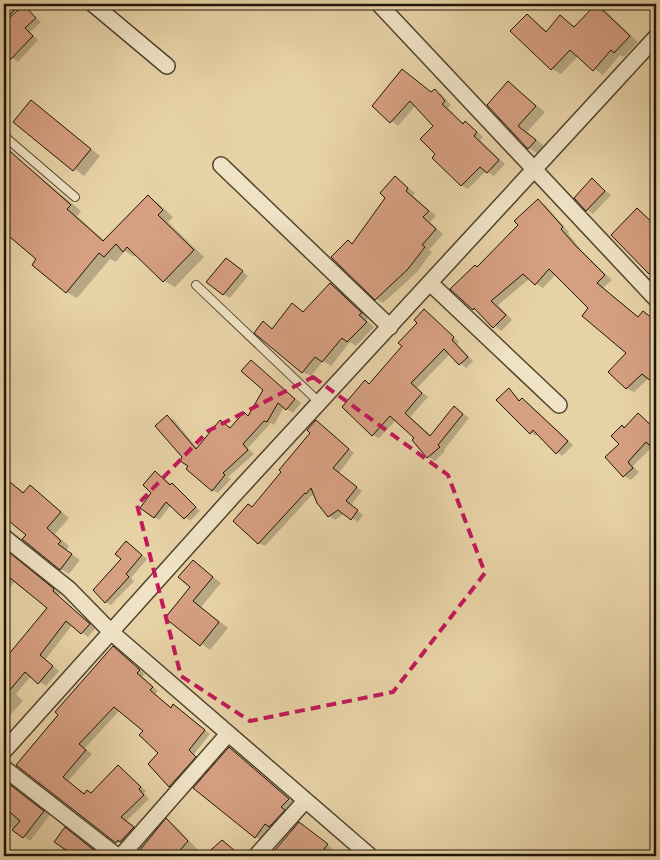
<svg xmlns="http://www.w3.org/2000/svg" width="660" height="860" font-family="'IM FELL English',serif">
	<rect width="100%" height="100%" fill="#e7d2a6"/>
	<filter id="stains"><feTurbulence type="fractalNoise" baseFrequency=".004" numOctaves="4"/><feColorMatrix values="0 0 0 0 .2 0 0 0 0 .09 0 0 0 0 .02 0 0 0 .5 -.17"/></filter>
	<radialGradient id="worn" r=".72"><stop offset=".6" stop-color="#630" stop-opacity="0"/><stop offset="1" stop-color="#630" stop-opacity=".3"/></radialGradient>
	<path fill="#0003" d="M596,5L605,10L638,42L624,57L620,55L603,75L578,56L561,74L552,69L527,15L547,31L560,17L575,27Z
		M24,6L41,22L30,32L38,40L18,62L4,51V18H11Z
		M409,74L432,93L435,91L441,94L451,105L448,108L464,124L471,126L483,137L480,140L505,164L494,176L486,171L468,189L461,185L437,154L435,126L416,105L398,126L373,106Z
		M509,83L545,112L527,132L544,146L538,154L529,148L489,105Z
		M656,92V100L653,96Z
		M31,101L100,156L84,176L14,122Z
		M4,147L81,211L77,216L105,241L148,197L158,203L173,217L168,222L204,257L175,287L164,281L136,254L134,257L125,251L116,262L110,259L77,298L66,292L38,259L4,231Z
		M395,177L415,193L413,196L436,216L430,222L443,234L429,250L432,252L416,273L383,303L376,299L348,241L354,244L387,197Z
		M592,180L611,195L593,214L587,210Z
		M538,201L545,205L569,232L568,233L582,251L612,280L603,288L639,317L643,312L656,321V384L649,378L634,392L626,388L628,353L590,308L556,274L543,288L529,279L498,305L512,320L501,331L452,289L478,268L519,225Z
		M637,209L656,225V276L650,273Z
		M227,259L248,276L230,298L223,294Z
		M331,284L338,289L369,318L366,320L374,327L356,346L350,342L331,366L323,361L311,376L303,372L264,323L274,329L292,305L304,312Z
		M424,311L459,342L457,344L473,361L466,368L450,354L417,388L428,397L410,417L432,436L455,408L469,418L444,450L445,451L435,461L428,457L414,440L416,438L396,420L379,438L373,435L366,382L370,384L403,346Z
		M251,362L301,403L293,413L284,407L274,425L271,423L248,448L254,454L228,477L231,479L218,493L212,490L184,457L167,417L174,420L197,448L220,421L231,429L249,417L264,390Z
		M509,390L521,401L528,403L573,445L562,456L538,434L536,436L531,433L498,400Z
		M638,415L656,429V447L653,446L633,466L639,472L631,480L624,476L607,457L621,444L625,429Z
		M322,425L354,453L339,473L362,491L351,505L363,515L358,522L345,513L335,520L329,516L315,494L311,496L265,546L258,543L253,508Z
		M156,473L177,488L200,511L190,521L171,505L159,520L154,517Z
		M4,477L25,493L30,487L38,492L69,518L55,534L69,546L66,550L80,560L69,574L61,569L27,535L10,510L4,505Z
		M127,542L147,559L131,578L134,581L111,605L106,602L123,559Z
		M4,551L60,594L58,596L96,628L88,637L72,625L45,660L59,671L46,686L31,676L16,694L23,701L4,721V663L49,608L14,582L4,596Z
		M193,561L221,583L201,607L228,628L210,650L167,618L191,587Z
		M113,648L145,674L142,677L158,691L155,694L172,708L179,709L210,734L194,754L201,761L175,790L169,786L160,753L144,731L120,710L85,748L92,754L68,781L85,794H92L118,766L146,791L144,793L149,799L126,821L139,831L125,847L17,765Z
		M235,753L295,803L262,840L256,837Z
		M4,780L50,815L30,841L5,823L4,825Z
		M167,820L173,824L204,856H133Z
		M300,823L333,849L330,853L333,856H272Z"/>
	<path fill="#d59f81" stroke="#1f1507" d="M596,4L630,36L614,53L611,50L593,71L570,50L551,70L510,31L527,14L546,32L560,15L574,27Z
		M24,5L36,18L25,28L33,36L11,59L4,52V18L10,17Z
		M402,69L431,92L435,89L445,101L442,104L463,124L465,121L477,132L474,136L499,160L487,173L480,167L461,186L432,158L435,154L420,139L433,126L410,101L390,123L372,106Z
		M508,81L536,106L518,126L536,140L528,149L487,105Z
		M31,100L91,149L73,171L13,122Z
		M4,146L71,205L67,209L103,241L148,195L163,210L158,215L194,250L163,282L127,247L123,252L116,244L104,257L99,253L66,293L32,265L36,259L4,232Z
		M395,176L408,188L406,191L429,211L423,217L436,229L422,245L425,247L408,269L375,300L331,257L348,240L352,244L385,198L380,193Z
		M592,178L605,191L586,211L574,198Z
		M538,199L563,227L561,229L575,245L605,275L597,283L638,317L643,311L653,319L651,322L656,327V385L642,374L626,389L608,372L626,353L582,316L588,308L549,269L535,285L523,274L491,301L506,315L493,328L474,308L473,310L450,289L475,265L477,267L518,225L514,221Z
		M637,208L656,226V267L649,274L611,235Z
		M226,258L243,271L223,295L206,282Z
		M330,283L362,313L359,315L367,322L347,342L342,338L322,362L315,357L302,373L254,333L263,321L272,329L292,303L303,312Z
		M424,309L454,337L452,340L468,357L459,365L444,349L411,383L422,393L405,413L430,436L454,406L463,414L438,445L440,447L427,458L412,440L414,438L390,416L372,436L342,407L365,380L369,384L402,346L398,343L417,323L414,320Z
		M251,360L295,399L286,410L278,403L267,422L264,421L243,444L248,450L223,473L225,475L212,491L186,469L188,466L180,461L182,457L155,426L167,415L196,449L220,420L230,428L244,412L248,416L263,390L241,371Z
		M509,388L519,401L522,398L568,441L556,454L533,430L530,434L496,400Z
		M638,413L656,430V437L649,445L646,442L628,462L633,468L623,477L605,457L619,444L611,436L622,425L624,428Z
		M316,420L349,449L333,468L357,487L346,501L358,510L351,520L338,510L328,517L317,503L311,488L306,494L305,493L258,544L233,521L248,504L252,507L281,472L279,470L310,433L307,430Z
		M155,471L170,485L172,483L196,507L184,519L166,502L154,518L140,508L151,493L143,485Z
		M4,477L23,493L30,485L61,512L47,528L61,541L58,544L72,554L60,570L22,539L26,535L4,517Z
		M126,541L142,555L126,574L129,577L105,603L93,590L121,559L115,554Z
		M10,553L54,589L53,591L90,624L81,634L66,621L40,655L53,666L38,684L25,672L4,697V660L47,608L4,573V560Z
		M193,560L213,577L193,601L219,622L200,646L165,618L190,587L178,577Z
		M113,646L140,670L137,673L153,687L150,690L171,708L173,704L205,730L189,750L196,757L169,787L148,764L158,753L139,735L143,731L114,707L79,744L86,750L63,777L84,794L87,790L91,793L118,765L141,787L139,789L144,795L121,817L134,827L120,842L118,840L116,843L16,765L58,715L55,712Z
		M229,747L289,799L281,807L285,810L269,827L265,824L255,838L193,788Z
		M4,780L44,811L23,838L12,830L20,821L4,807Z
		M166,818L188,841L175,856H135Z
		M299,822L328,844L324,849L332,856H270Z
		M65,827L101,856H75L54,842Z
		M222,840L241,856H204Z"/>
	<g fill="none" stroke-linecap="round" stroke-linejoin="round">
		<defs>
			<path id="lane" d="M4,136L75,197
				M196,285L319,402"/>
			<path id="street" d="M93,4L167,66
				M379,4L656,299
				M4,9L9,4
				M221,165L390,327
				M430,283L559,405
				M4,537L69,589L111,632L370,856
				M4,751L234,495L656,37
				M4,768L117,856
				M121,856L228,734
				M256,856L305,801"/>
		</defs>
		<use href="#lane" stroke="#51442f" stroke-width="10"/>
		<use href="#street" stroke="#51442f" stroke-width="18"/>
		<use href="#lane" stroke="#efe2c5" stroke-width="8"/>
		<use href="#street" stroke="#efe2c5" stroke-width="15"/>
	</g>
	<path fill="none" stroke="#c2185b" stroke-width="4" stroke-dasharray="10 6" stroke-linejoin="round" d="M313,377L448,475L485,573L393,692L250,721L181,676L137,505L208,431Z"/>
	<rect width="660" height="860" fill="none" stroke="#e7d2a6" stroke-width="20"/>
	<rect x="5" y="5" width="650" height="850" fill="none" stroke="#1f1507" stroke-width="2.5"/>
	<rect x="10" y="10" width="640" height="840" fill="none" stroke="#1f1507"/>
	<rect width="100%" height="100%" filter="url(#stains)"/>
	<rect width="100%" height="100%" fill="url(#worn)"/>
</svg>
